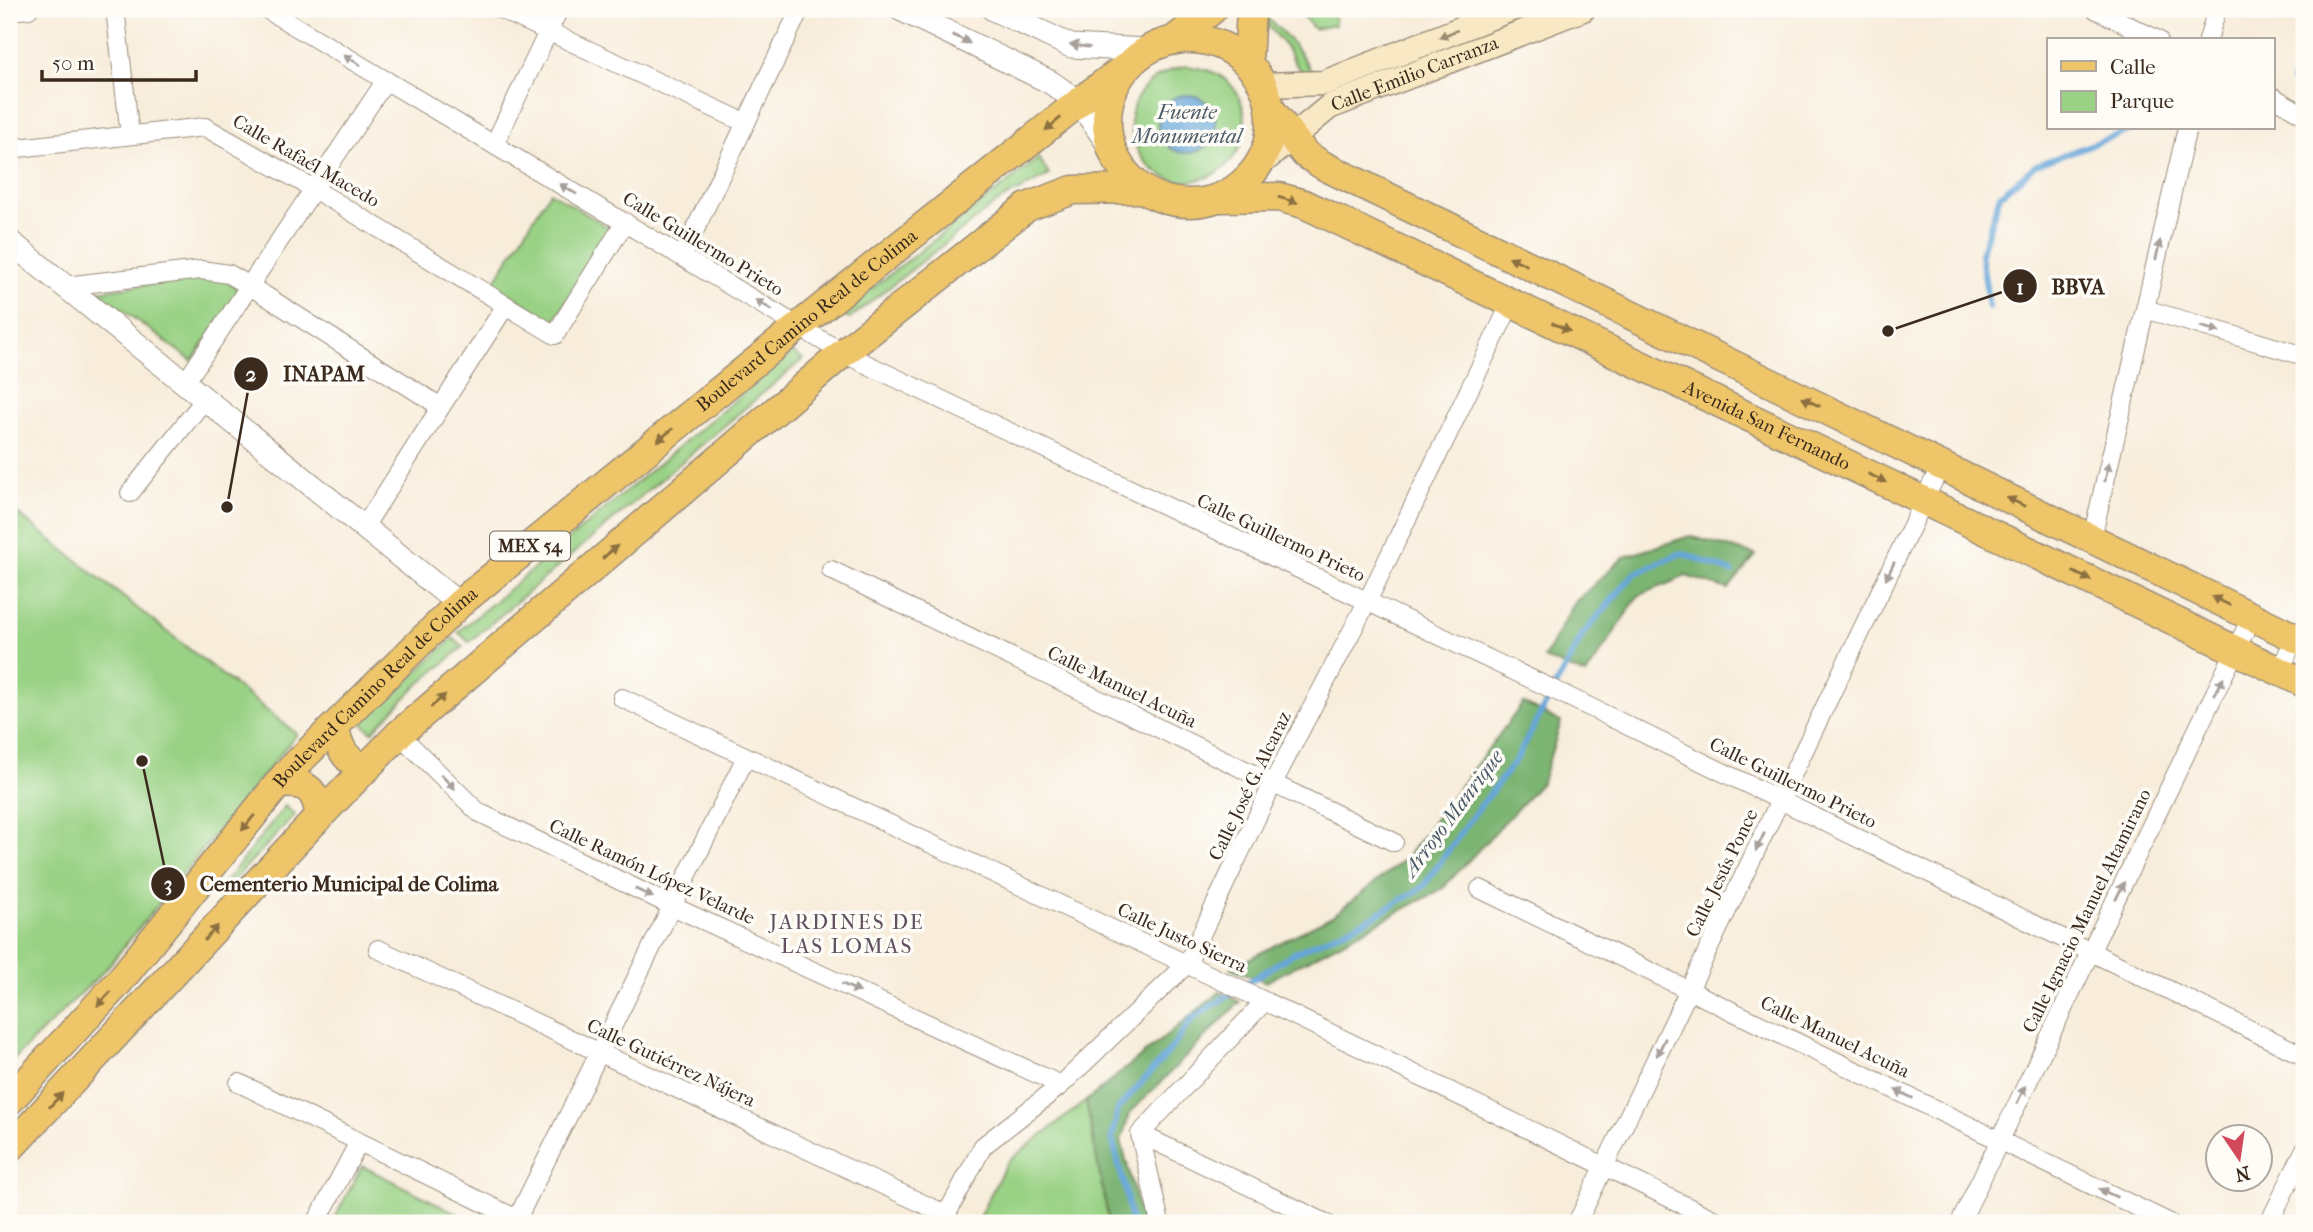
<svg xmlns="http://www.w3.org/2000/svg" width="2313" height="1232" font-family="'IM FELL French Canon',serif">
	<rect width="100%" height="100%" fill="#fdfcf7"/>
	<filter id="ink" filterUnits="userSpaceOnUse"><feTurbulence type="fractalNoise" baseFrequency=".0143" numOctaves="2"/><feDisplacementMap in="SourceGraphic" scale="14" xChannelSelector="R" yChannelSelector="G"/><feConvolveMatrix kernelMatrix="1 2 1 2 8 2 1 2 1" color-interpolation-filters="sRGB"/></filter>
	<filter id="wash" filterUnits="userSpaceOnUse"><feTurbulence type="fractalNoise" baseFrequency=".00686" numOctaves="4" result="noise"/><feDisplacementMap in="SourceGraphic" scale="28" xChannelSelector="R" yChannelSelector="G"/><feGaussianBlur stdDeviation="1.57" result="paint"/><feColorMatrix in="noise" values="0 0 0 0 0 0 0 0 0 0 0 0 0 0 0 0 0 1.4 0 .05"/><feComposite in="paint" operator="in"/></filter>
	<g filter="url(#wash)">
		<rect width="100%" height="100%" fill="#f8eddb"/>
		<path fill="#9ad285" stroke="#6a7e52" stroke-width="2" fill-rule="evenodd" d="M1256,9C1280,28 1298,46 1312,73L1304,74C1295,67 1292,55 1285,46C1275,33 1264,24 1256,9Z
			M1309,9H1333L1335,25L1314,29L1301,14Z
			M1187,66C1199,68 1212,70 1222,77C1247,95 1251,129 1236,154C1229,165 1220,172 1208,177C1135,205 1089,85 1187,66ZM1186,96L1203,100L1216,123C1211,159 1173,163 1159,130Z
			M1039,158L1049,175L999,201L850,318L839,314Z
			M550,192L611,229L554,321L493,284Z
			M202,277L225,280L240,291L192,361L97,291Z
			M792,352L803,359L469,642L458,632Z
			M9,507L297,734L105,970L9,1064Z
			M453,638L463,647L418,685L372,732L362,723Z
			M285,806L295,815L229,885L225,882Z
			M1086,1101L1109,1223H976L1007,1162Z
			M362,1166L476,1223H332Z"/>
		<path fill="#7bb472" stroke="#5b6f48" stroke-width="2" d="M1690,536L1756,555L1728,589L1686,576L1638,596L1586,675L1544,658L1574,603L1624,557Z
			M1523,703L1561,722L1542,782L1442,889L1266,982L1231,968L1334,915L1406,858Z
			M1220,992L1240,1002L1130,1113L1121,1140L1142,1223H1109L1086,1101Z"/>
		<path fill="#65a5d8" stroke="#50687b" stroke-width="2" d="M1158 124a29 29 0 1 1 58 0a29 29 0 1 1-58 0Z"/>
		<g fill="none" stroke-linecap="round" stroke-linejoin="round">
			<path stroke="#65a5d8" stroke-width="6" d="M2292,81L2304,80
				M1989,307L1981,254L2000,195L2036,165L2136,128
				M1131,1223L1126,1193L1112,1138L1118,1109L1167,1054L1193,1018L1292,954L1369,919L1423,887L1472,817L1516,760L1583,634L1634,574L1682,553L1732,572"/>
		</g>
	</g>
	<g filter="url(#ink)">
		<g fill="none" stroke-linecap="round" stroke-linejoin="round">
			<defs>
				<path id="minor" d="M115,9L130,135
					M266,9L843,353L1571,698L2304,1056
					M500,9L746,123
					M2095,9L2158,40
					M9,11L29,9
					M2208,40L2217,9
					M2273,97L2304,115
					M494,145L559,9
					M9,149L205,127L314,189L555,335L625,222
					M682,257L800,9
					M65,286L201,270L229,274L250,286L441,407
					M2145,309L2304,356
					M185,383L386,80
					M130,493L205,399
					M364,527L506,305
					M2092,538L2187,128
					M831,570L1394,842
					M2280,671L2295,637H2304
					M622,698L1256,997L1721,1223
					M399,734L478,812L672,906L1061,1085
					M1480,889L2170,1223
					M378,949L947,1215
					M239,1083L525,1223
					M1140,1134L1326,1223
					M316,1223L359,1142
					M515,1223L746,757
					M942,1223L983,1146L1061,1085L1187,964L1273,783L1367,602L1511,303
					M1160,1223L1140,1134L1265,1001
					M1577,1223L1941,465
					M1960,1223L2252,616
					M2269,1223L2304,1151"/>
				<path id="tertiary" d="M900,9L1050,82L1079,102L1109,145
					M993,9L1071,46L1147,50
					M9,241L459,604"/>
				<g id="secondary">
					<path d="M1264,85L1324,83L1511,9"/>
					<path id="s1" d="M1261,163L1329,107L1583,9"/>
				</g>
				<g id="primary">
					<circle cx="1189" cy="121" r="82"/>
					<path d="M1174,40L1213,9"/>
					<path d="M1248,63L1251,9"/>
					<path d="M1272,111L1305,154L1324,166L2304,642"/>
					<path id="s2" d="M1221,198L1279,197L1304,204L1340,221L2304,683"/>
					<path d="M335,727C338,747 346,763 367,768"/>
					<path d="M279,784C307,781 315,789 320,816"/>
					<path id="s3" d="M9,1101L118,983L287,773L459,604L799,326L1079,102L1126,67"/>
					<path d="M9,1149L312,824L399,734L843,353L1027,207L1073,190L1142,189"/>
				</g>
			</defs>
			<use href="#minor" stroke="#9a8c7c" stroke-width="20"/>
			<use href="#tertiary" stroke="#9a8c7c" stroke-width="25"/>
			<use href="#secondary" stroke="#9a8c7c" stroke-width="27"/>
			<use href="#primary" stroke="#9a8c7c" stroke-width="31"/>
			<use href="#minor" stroke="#fff" stroke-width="18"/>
			<use href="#tertiary" stroke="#fff" stroke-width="23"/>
			<use href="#secondary" stroke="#f8e8c3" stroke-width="24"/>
			<use href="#primary" stroke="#eec569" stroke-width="28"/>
		</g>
		<defs><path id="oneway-solid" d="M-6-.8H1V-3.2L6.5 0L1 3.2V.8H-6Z" transform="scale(1.75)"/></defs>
		<use fill="#9a8970" href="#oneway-solid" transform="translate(1448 34) rotate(158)"/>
		<g fill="#a79f9a">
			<use href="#oneway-solid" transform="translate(961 39) rotate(26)"/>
			<use href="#oneway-solid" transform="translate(1080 46) rotate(-173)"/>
			<use href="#oneway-solid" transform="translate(352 60) rotate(-149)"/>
			<use href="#oneway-solid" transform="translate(568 189) rotate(-149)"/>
			<use href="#oneway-solid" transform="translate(2158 250) rotate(-77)"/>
			<use href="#oneway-solid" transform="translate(764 305) rotate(-149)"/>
			<use href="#oneway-solid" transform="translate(2210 329) rotate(16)"/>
			<use href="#oneway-solid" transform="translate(2107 472) rotate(-77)"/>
			<use href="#oneway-solid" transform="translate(1890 571) rotate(116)"/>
			<use href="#oneway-solid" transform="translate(2219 686) rotate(-64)"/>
			<use href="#oneway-solid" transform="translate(448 782) rotate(45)"/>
			<use href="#oneway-solid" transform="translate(1760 842) rotate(116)"/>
			<use href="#oneway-solid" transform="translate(2120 891) rotate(-64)"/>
			<use href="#oneway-solid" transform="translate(644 893) rotate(26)"/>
			<use href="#oneway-solid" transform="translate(851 988) rotate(25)"/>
			<use href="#oneway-solid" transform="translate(1661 1047) rotate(116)"/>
			<use href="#oneway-solid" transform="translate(1904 1094) rotate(-154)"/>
			<use href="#oneway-solid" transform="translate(2021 1095) rotate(-64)"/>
			<use href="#oneway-solid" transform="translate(2108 1193) rotate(-154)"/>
		</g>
		<g fill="#8c7040">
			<use href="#oneway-solid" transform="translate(1053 124) rotate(141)"/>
			<use href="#oneway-solid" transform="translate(1288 200) rotate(16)"/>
			<use href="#oneway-solid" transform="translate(1518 261) rotate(-154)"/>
			<use href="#oneway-solid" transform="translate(1561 327) rotate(26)"/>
			<use href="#oneway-solid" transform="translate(1811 402) rotate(-154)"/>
			<use href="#oneway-solid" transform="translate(665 435) rotate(141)"/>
			<use href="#oneway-solid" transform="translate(1877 478) rotate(26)"/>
			<use href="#oneway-solid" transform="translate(2016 502) rotate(-154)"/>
			<use href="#oneway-solid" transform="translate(610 552) rotate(-41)"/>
			<use href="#oneway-solid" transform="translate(2082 576) rotate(26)"/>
			<use href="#oneway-solid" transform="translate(2221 601) rotate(-154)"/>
			<use href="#oneway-solid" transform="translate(438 701) rotate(-41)"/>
			<use href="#oneway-solid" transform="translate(248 823) rotate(129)"/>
			<use href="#oneway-solid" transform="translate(211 933) rotate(-47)"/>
			<use href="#oneway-solid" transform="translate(104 999) rotate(133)"/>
			<use href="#oneway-solid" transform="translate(56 1100) rotate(-47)"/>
		</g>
	</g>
	<g text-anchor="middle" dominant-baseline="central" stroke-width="7" stroke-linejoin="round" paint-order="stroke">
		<rect fill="#fdfcf7" stroke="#75695f" stroke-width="2" x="490" y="531.5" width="80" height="29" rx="5"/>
		<g font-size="18" font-weight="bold" fill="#3b2a1e">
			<text x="530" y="546">MEX 54</text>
		</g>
		<g font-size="19" fill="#3b2a1e" stroke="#fdfcf7">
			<text stroke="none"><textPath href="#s1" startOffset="180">Calle Emilio Carranza</textPath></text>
			<text transform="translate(306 161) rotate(30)">Calle Rafaél Macedo</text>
			<text transform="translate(703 244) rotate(31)">Calle Guillermo Prieto</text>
			<text stroke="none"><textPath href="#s3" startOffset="1120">Boulevard Camino Real de Colima</textPath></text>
			<text stroke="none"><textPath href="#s2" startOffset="597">Avenida San Fernando</textPath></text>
			<text transform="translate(1281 538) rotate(25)">Calle Guillermo Prieto</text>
			<text transform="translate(1122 687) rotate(26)">Calle Manuel Acuña</text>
			<text stroke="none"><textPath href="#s3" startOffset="553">Boulevard Camino Real de Colima</textPath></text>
			<text transform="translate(1793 783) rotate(26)">Calle Guillermo Prieto</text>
			<text transform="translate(1250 786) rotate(-64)">Calle José G. Alcaraz</text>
			<text transform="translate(652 872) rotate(25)">Calle Ramón López Velarde</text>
			<text transform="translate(1722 873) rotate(-64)">Calle Jesús Ponce</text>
			<text transform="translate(2087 911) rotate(-64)">Calle Ignacio Manuel Altamirano</text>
			<text transform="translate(1182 938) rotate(25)">Calle Justo Sierra</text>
			<text transform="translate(1835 1037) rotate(26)">Calle Manuel Acuña</text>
			<text transform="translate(671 1063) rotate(25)">Calle Gutiérrez Nájera</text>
		</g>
		<g font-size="21" font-style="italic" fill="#4c5b68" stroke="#fdfcf7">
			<text x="1187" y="112">Fuente<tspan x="1187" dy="24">Monumental</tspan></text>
			<text transform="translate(1453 813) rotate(-53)">Arroyo Manrique</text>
		</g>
		<g font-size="21" letter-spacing="2" fill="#625160" stroke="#fdfcf7">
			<text x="847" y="922">JARDINES DE<tspan x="847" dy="24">LAS LOMAS</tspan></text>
		</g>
	</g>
	<path fill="none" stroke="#3b2a1e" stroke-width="2.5" d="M1888 331L2020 286M227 507L251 374M142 761L168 884"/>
	<g fill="#3b2a1e" stroke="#fdfcf7" stroke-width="2.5">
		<circle cx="1888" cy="331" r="7"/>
		<circle cx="227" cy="507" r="7"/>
		<circle cx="142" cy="761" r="7"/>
		<circle cx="2020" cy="286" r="18"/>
		<circle cx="251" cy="374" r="18"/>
		<circle cx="168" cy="884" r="18"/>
	</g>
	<g font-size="21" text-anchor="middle" font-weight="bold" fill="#fff">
		<text x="2020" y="294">1</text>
		<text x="251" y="381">2</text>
		<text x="168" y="891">3</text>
	</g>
	<g font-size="21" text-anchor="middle" font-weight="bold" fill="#3b2a1e" stroke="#fdfcf7" stroke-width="7" stroke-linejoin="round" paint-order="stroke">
		<text x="2078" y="294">BBVA</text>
		<text x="324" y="381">INAPAM</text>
		<text x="349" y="891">Cementerio Municipal de Colima</text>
	</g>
	<rect width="2313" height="1232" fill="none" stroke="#fdfcf7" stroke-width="35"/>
	<rect x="2047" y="38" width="228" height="91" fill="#fdfcf7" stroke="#afa8a0" stroke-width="2"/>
	<rect x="2061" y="61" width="35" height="10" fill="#eec569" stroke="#afa8a0" stroke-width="2"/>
	<text x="2110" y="74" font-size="21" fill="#3b2a1e">Calle</text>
	<rect x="2061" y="91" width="35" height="21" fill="#9ad285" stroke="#afa8a0" stroke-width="2"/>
	<text x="2110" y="108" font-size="21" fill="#3b2a1e">Parque</text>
	<g transform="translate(2239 1158) rotate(167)"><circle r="33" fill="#fdfcf7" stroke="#afa8a0" stroke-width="2"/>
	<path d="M0-5L12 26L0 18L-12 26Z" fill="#d1495b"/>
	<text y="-10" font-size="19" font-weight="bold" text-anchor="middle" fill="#3b2a1e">N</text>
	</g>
	<path d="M42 70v10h154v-10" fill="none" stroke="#3b2a1e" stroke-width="3.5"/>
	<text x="52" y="70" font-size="21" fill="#3b2a1e" stroke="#fdfcf7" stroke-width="5" paint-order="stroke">50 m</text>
</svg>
